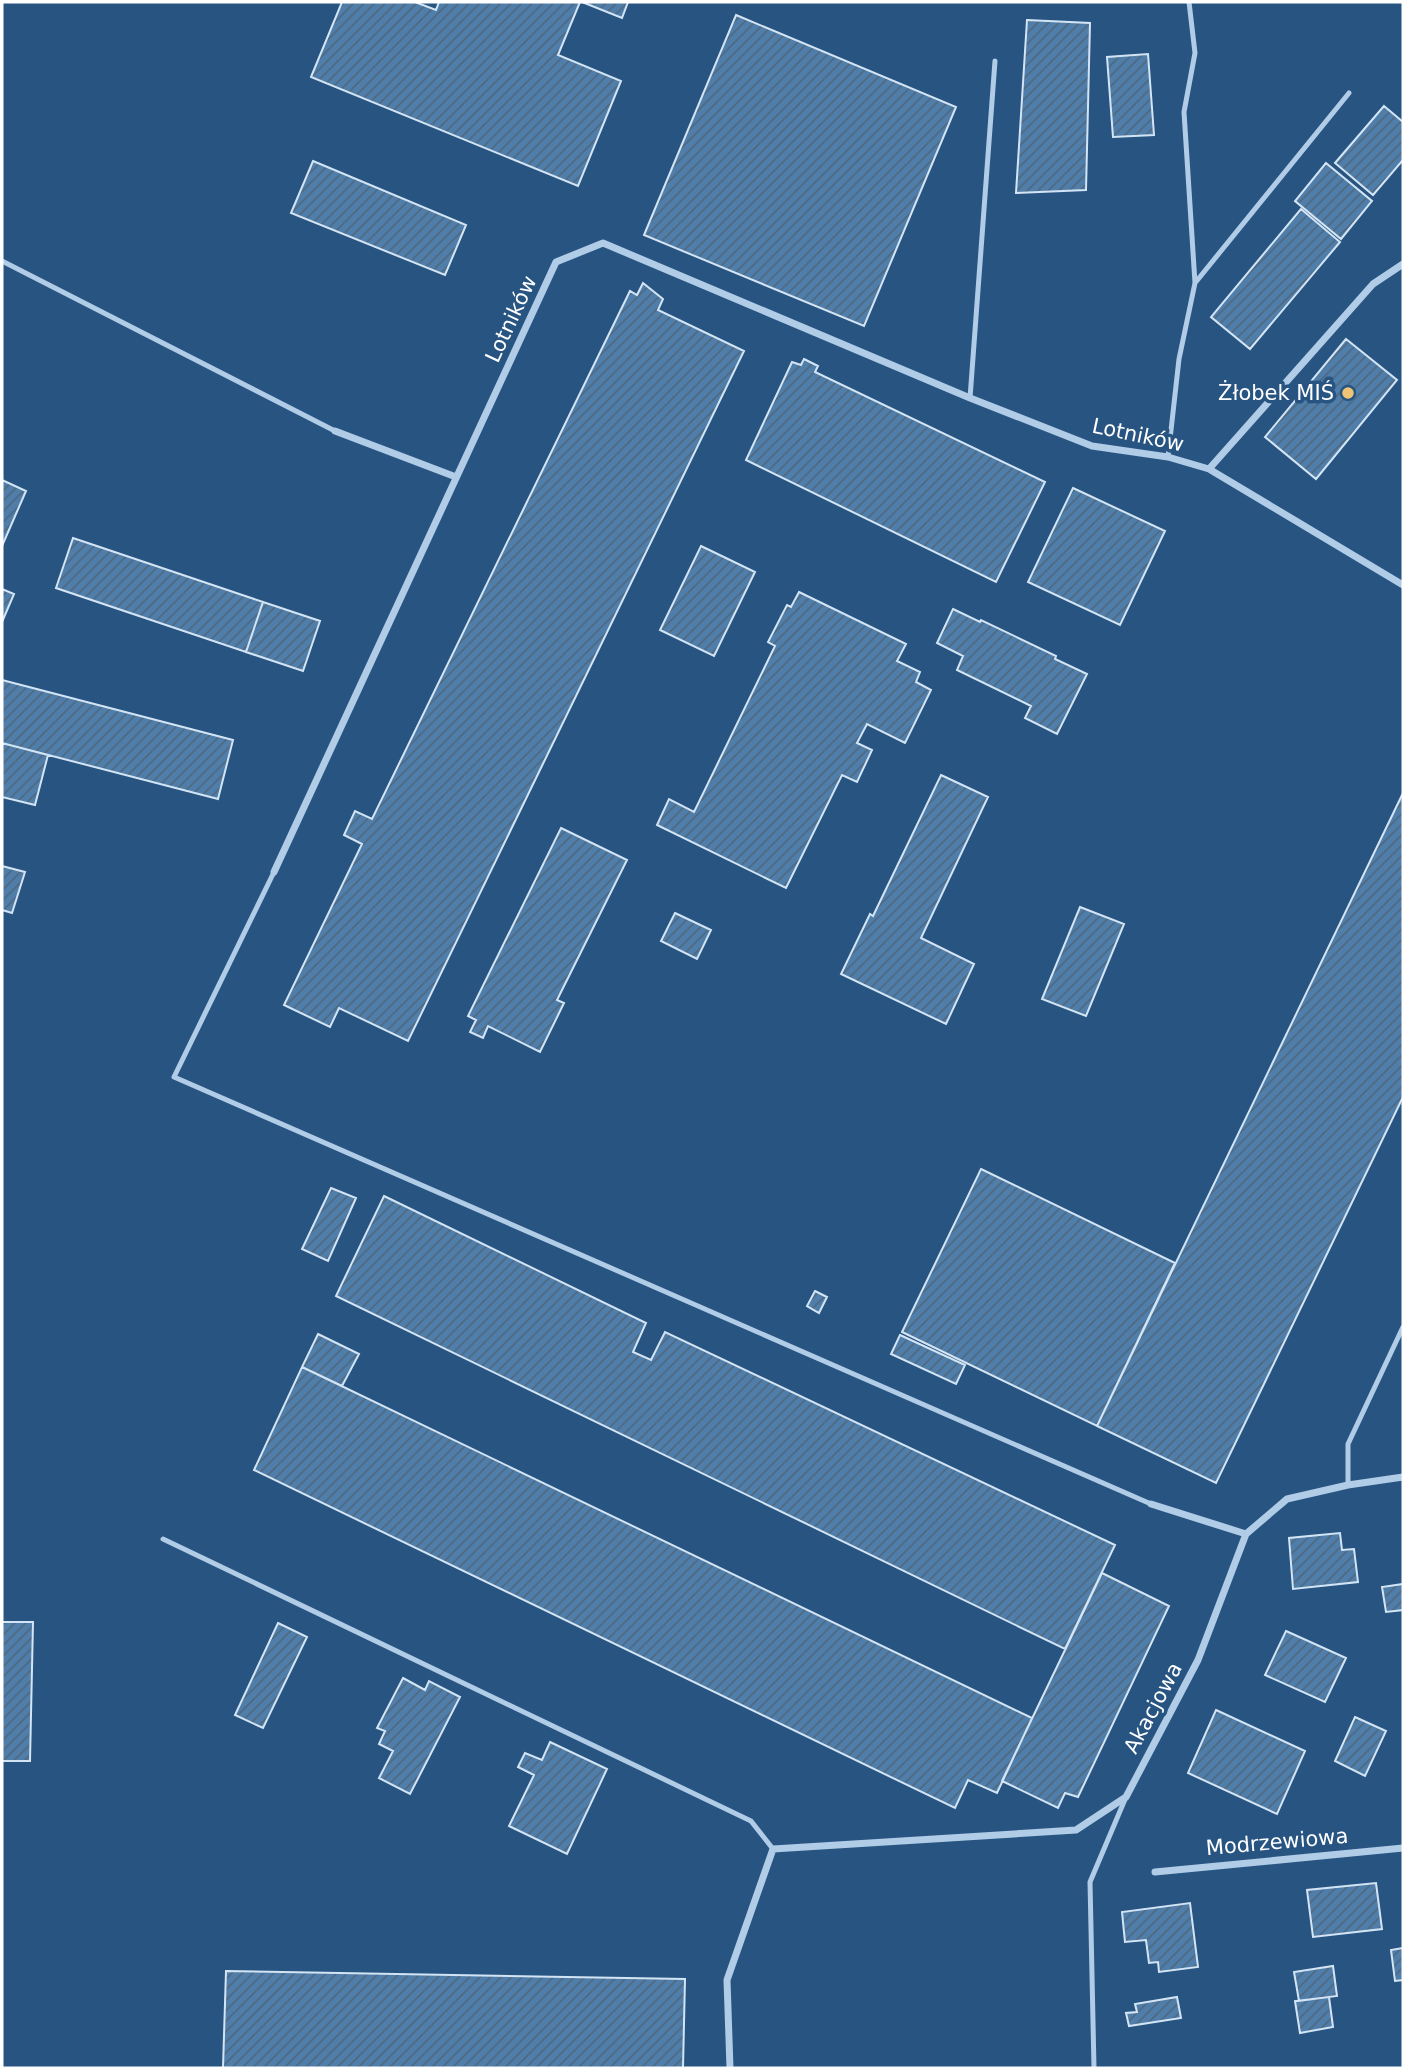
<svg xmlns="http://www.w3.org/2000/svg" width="1405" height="2070" font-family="'DejaVu Sans',sans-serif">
	<defs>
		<pattern id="building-hatch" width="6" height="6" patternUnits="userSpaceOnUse" patternTransform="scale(1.75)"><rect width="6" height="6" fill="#507eaa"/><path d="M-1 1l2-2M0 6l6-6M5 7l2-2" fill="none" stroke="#4e6880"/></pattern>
	</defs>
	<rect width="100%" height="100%" fill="#285482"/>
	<path fill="url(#building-hatch)" stroke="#d3e5f5" stroke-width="2" d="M342,2H415L436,10L439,2H580L558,55L621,81L578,186L311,77Z
		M582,2H628L622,18Z
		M736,15L956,107L864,326L644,235Z
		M1027,20L1090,23L1086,190L1016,193Z
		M1148,54L1154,135L1113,137L1107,57Z
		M1384,106L1403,122V160L1373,195L1335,163Z
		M313,161L466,225L445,275L291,213Z
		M1326,163L1372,201L1341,239L1295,201Z
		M1301,209L1340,242L1250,349L1211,317Z
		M643,283L663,299L658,310L744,351L408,1041L339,1008L330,1027L284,1005L362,844L344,835L355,811L372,819L630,291L637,295Z
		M1346,339L1397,380L1316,479L1265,437Z
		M804,359L818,366L815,372L1045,482L996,582L746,460L792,362L801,365Z
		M2,480L26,491L2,546Z
		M1073,488L1165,531L1120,625L1028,582Z
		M73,538L263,602L246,652L56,588Z
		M701,546L755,572L714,656L660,630Z
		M2,589L14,594L2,622Z
		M799,592L906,644L897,661L920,672L916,682L931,690L905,743L867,724L857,743L872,750L857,782L842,775L786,888L657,825L669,799L694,812L775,646L768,642L787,605L791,607Z
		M263,602L320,621L303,671L246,652Z
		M953,609L980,622L981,620L1056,656L1055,659L1087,674L1057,734L1025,718L1031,706L957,670L963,656L937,643Z
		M2,680L233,740L218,799L2,743Z
		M2,743L48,755L35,805L2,797Z
		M941,775L988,797L921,938L974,964L946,1024L841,974L870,914L873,916Z
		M1403,793V1097L1216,1483L1097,1426Z
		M561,828L627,860L557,1000L564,1003L540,1052L488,1026L483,1038L470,1032L476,1020L468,1016Z
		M2,866L25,872L12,913L2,910Z
		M1080,907L1124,924L1086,1016L1042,999Z
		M675,913L711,930L697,959L661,941Z
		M981,1169L1175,1263L1097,1426L902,1332Z
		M331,1188L356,1198L328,1261L302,1249Z
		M384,1196L646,1323L633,1352L651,1360L665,1332L1115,1545L1065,1649L336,1296Z
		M815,1291L827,1297L819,1313L807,1306Z
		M318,1334L359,1354L342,1386L302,1367Z
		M900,1335L965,1365L956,1384L891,1354Z
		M302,1367L1032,1718L997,1793L968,1780L955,1808L254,1470Z
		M1340,1533L1342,1550L1354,1549L1358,1582L1293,1589L1289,1538Z
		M1102,1573L1169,1606L1078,1797L1065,1793L1058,1808L1002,1781Z
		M1403,1584V1610L1386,1612L1382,1587Z
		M2,1622H33L30,1761H2Z
		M278,1623L307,1637L263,1728L235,1715Z
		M1286,1631L1346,1658L1325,1702L1265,1675Z
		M403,1678L425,1690L429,1681L460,1697L410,1794L379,1778L393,1751L379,1744L385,1731L377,1728Z
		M1216,1710L1305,1751L1277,1814L1188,1773Z
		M1355,1717L1386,1731L1365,1776L1335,1761Z
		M550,1742L607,1769L567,1854L509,1826L534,1775L518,1767L525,1753L542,1760Z
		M1376,1883L1382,1929L1313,1937L1307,1890Z
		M1190,1903L1198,1967L1159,1972L1158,1962L1149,1963L1146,1940L1125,1942L1122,1912Z
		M1403,1948V1980L1395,1981L1391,1950Z
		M1333,1966L1337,1996L1299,2001L1294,1972Z
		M226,1971L685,1979L683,2068H223Z
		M1177,1997L1181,2018L1129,2026L1126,2013L1137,2012L1135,2004Z
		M1329,1997L1333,2027L1300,2033L1295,2001Z"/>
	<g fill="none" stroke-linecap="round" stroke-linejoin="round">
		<path stroke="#b0cce6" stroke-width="5" d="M2,261L335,431
			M1195,283L1349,93
			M970,398L995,61
			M1168,457L1179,359L1195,283L1184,112L1195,53L1189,2
			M274,872L174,1077L1151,1504
			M1348,1485V1444L1403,1327
			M163,1539L751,1821L773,1849
			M1094,2068L1090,1882L1126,1797"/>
		<path stroke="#b0cce6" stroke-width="7" d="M335,431L456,477
			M1209,469L1373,284L1403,264
			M274,872L556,262L603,243L970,398L1092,446L1168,457L1209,469L1403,585
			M1151,1504L1246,1534
			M1155,1872L1403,1848
			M730,2068L727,1980L773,1849L1076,1830L1126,1797L1198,1660L1246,1534L1287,1499L1348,1485L1403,1477"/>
	</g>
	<circle fill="#eec576" stroke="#285482" stroke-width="2.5" cx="1348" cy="393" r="7"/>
	<g text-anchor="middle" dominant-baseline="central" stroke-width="7" stroke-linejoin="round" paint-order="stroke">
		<g font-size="21" fill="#fff" stroke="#285482">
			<text transform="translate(511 319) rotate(-65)">Lotników</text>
			<text transform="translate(1138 435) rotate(12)">Lotników</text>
			<text transform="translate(1153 1708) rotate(-62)">Akacjowa</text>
			<text transform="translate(1277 1842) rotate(-5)">Modrzewiowa</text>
		</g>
		<g font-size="21" fill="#fff" stroke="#285482" text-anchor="end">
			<text x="1334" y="393">Żłobek MIŚ</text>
		</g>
	</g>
	<rect width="1405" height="2070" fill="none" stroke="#ffffff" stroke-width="7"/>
</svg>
